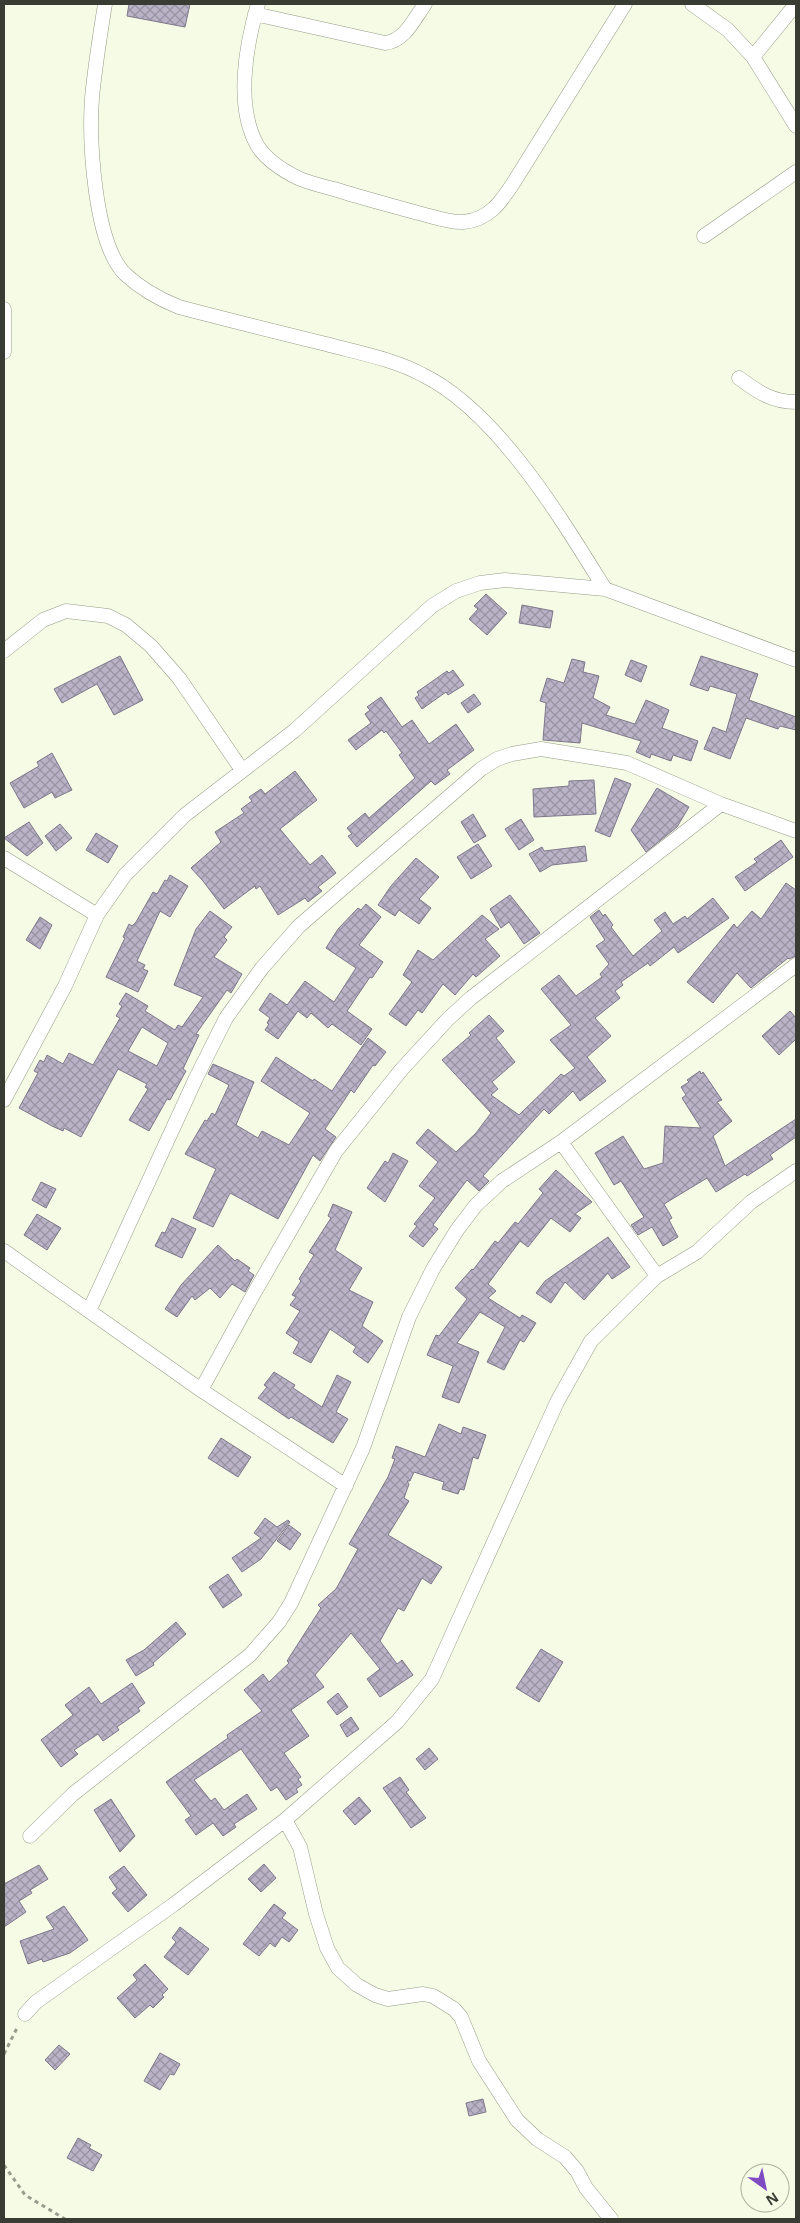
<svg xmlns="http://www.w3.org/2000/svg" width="800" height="2223" font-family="'Noto Sans',sans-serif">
	<defs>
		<pattern id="building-cross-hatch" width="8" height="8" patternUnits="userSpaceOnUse" patternTransform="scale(1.25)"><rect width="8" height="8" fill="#bab3c8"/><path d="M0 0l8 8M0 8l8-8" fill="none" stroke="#9893a3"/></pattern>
	</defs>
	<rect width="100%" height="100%" fill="#f5fbe5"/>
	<path fill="url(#building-cross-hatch)" stroke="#7e778b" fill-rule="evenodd" d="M129,4H190L185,27L127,16Z
		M486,594L507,613L487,635L469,619L478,609L474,606Z
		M522,605L553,611L550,628L519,623Z
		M120,656L143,700L114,715L97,684L62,703L54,689Z
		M701,656L758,674L749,700L796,717V730L780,726L778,729L746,718L730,759L704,749L713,727L726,732L737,694L710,686L708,691L690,685Z
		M572,659L585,662L583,672L599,676L593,698L610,707L606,715L635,724L646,700L669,710L662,728L698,741L691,761L673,755L671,761L651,754L650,758L636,752L641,741L582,723L580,743L543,740L546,703L540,701L547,678L564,683Z
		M631,660L647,666L641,682L625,675Z
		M453,670L464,685L448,695L446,692L422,709L415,698L419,695L417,692L447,671L449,673Z
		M474,694L481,704L468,713L461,703Z
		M381,697L402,727L412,720L429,744L456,724L474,750L447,770L450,774L435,785L431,781L357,847L348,836L352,834L347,828L365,813L369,818L415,778L399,755L402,753L386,731L384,733L382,730L356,750L348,740L371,723L365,714L370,710L367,707Z
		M52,753L72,790L55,798L52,792L24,808L10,783L39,766L37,762Z
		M295,771L317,800L280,829L310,865L322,855L336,873L318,887L322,891L308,902L305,898L278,915L260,886L256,889L255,886L224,909L203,881L191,868L221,842L215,832L244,813L241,809L252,801L249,797L261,789L265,794Z
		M615,778L631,784L610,837L595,831Z
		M594,780L596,814L534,817L533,789L569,786V781Z
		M657,788L689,807L677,827L646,852L631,830Z
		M473,814L486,836L474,843L461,822Z
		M521,819L534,840L519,850L505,829Z
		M29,822L43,843L27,856L4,838Z
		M60,824L72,838L56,851L45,836Z
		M96,833L118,846L108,863L86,850Z
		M781,840L793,857L745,891L735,877L757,862L754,859Z
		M478,844L492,866L471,879L457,857Z
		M585,846L587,861L552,865L540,872L529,854L542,847L544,851Z
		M416,858L439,877L419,899L431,908L419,924L399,910L395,916L378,905L391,886Z
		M170,875L188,886L170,917L160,911L137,961L145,965L143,969L148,971L138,992L106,977L125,938L123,937L129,924L132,926L136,922L153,892L157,894L165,880L167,881Z
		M786,883L796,890V956L789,959L788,958L751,988L737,973L713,1003L687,982L734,924L737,928L752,911L761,919Z
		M510,895L540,933L524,944L509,922L501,928L490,909Z
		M713,898L729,918L678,953L674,947L650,966L648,963L621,982L623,985L615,991L620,998L595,1018L611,1036L587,1057L606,1081L580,1101L573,1091L549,1114L544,1109L483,1176L489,1181L479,1191L467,1180L433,1225L438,1229L423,1247L409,1236L417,1226L414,1224L435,1198L419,1186L438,1162L416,1143L428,1129L456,1152L476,1133L491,1113L442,1060L471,1035L469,1033L489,1015L504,1031L496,1038L515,1062L492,1082L498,1089L491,1095L519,1115L561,1074L564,1076L575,1068L550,1040L571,1025L541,989L559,975L576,996L602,977L600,974L609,964L596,946L605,940L590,917L599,910L603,916L605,914L613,925L611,927L633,956L662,931L654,920L665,912L673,924L685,916L687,919Z
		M366,904L381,917L359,945L383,962L372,978L370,977L347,1011L372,1029L361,1045L332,1024L328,1028L311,1013L307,1018L298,1011L278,1039L265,1030L269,1024L267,1023L270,1018L259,1010L270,993L287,1005L305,981L334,1002L356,968L326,948L338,929L358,908L361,910Z
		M210,911L232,927L224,937L227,940L214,957L242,974L231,993L227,990L196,1034L199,1035L183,1069L186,1071L170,1100L167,1099L149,1131L129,1120L148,1089L145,1087L147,1084L118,1069L81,1137L64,1128L63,1131L52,1126L19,1108L38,1073L34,1071L40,1060L44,1062L47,1055L63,1064L69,1053L93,1065L120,1018L116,1016L122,1006L119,1004L126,993L148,1006L145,1011L175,1030L178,1025L182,1027L203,997L174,985L196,929ZM142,1027L168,1043L157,1066L128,1051Z
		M482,915L499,929L485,939L500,956L476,977L473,974L455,995L443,984L422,1013L418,1010L406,1026L389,1014L412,982L403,975L418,950L433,960Z
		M40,917L52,925L40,949L26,940Z
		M790,1011L796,1018V1039L779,1055L762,1036Z
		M368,1038L386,1052L375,1066L373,1065L354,1093L351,1090L325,1129L336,1137L320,1161L313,1155L278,1219L230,1193L213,1227L193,1218L216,1169L185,1154L205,1120L207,1121L212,1113L215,1115L229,1085L208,1074L213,1064L254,1082L236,1125L258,1138L262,1131L289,1145L310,1113L261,1081L276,1057L313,1081L314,1079L332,1091Z
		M700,1071L701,1074L703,1072L722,1100L717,1102L732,1121L713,1136L725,1166L796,1119V1137L770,1155L773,1159L747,1176L745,1174L716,1192L707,1178L664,1204L672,1218L669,1220L678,1237L663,1246L652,1227L638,1235L631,1225L644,1217L621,1181L614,1185L595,1153L623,1136L644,1169L663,1163L665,1126L701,1128L682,1098L686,1095L681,1087L689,1082L687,1080Z
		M393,1153L408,1161L385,1202L367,1188L385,1161L388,1163Z
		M556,1170L592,1202L575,1214L581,1218L570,1232L551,1218L528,1247L520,1241L488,1284L496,1291L488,1298L520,1318L522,1315L536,1323L524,1342L520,1340L504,1370L487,1362L505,1327L480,1312L457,1343L479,1352L459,1403L442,1397L453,1366L427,1355L436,1335L439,1336L467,1299L455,1288L472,1269L473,1270L495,1241L498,1243L515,1222L518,1224L543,1193L539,1189Z
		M41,1182L56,1189L46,1208L32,1200Z
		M333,1204L352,1212L335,1250L362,1268L349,1290L373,1302L362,1326L383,1341L368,1363L353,1352L356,1347L330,1329L311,1363L293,1353L299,1342L286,1333L300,1311L290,1305L296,1297L292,1295L301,1281L299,1279L314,1255L309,1252L331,1218L328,1216Z
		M37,1214L61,1228L47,1250L24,1235Z
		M172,1218L196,1229L182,1258L155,1246L162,1232L165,1233Z
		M608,1237L630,1267L612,1279L608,1273L584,1300L565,1282L551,1303L536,1293L545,1281Z
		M218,1245L235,1261L237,1259L250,1268L248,1271L254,1275L245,1292L232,1284L220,1298L210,1288L195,1300L192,1296L177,1317L165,1309L181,1285Z
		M274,1372L295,1385L293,1388L322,1407L337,1375L351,1382L336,1412L348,1419L333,1443L291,1417L289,1419L258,1398L267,1387L264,1385Z
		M439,1424L461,1434L463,1427L486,1435L478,1459L473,1457L464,1490L460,1489L458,1494L442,1489L444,1482L414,1472L410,1481H407L409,1484L404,1498L409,1501L388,1535L442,1567L431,1584L422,1578L404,1611L398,1608L380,1641L397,1664L402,1660L413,1675L380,1697L367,1679L380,1669L351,1633L315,1675L324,1687L291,1710L309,1736L284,1753L301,1777L298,1779L302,1785L296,1789L298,1792L286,1800L277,1787L271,1791L241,1749L194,1780L211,1801L215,1798L224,1810L247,1794L257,1809L234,1824L236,1827L223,1836L213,1823L196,1835L185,1820L191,1816L166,1782L228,1738L227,1735L262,1711L244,1690L263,1674L269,1682L289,1663L287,1661L321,1608L318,1605L336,1589L358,1549L349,1544L388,1477L395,1459L392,1458L396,1446L425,1457Z
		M221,1438L251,1457L238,1477L208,1458Z
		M265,1518L277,1527L288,1520L290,1522L261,1559L242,1572L232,1558L261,1538L254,1533Z
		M289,1525L301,1534L290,1550L277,1541Z
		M228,1574L242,1595L223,1608L209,1587Z
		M176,1622L186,1634L153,1663L154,1665L136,1676L126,1660L144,1650Z
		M541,1649L563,1662L539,1702L516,1688Z
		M132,1683L145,1703L138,1708L140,1711L117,1727L119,1730L103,1741L98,1734L74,1750L78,1754L61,1767L41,1740L73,1715L65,1705L89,1687L101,1704Z
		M338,1693L348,1707L337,1715L327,1702Z
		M351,1717L359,1729L347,1737L340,1725Z
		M429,1748L438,1759L425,1770L416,1759Z
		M400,1777L409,1790L406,1792L426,1818L411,1828L383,1788Z
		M359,1797L371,1811L355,1825L343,1811Z
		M111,1799L135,1836L120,1852L94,1810Z
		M264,1864L276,1878L261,1892L248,1879Z
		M39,1865L48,1879L30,1890L32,1893L19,1901L26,1912L4,1927V1884Z
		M124,1866L147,1895L128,1912L112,1893L117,1889L109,1877Z
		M274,1904L286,1913L282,1918L298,1930L289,1942L282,1937L275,1947L270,1943L259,1956L243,1944Z
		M64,1906L88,1940L70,1953L43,1962L42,1959L28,1964L20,1941L54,1929L46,1917Z
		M180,1927L209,1949L188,1975L164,1957L176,1942L172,1938Z
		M145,1964L168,1989L162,1995L164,1997L153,2008L150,2005L135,2018L117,1998L137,1980L133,1975Z
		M59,2045L70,2054L55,2070L45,2060Z
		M160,2053L180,2064L174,2075L170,2074L160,2090L144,2081Z
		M483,2099L486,2112L469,2116L466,2103Z
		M78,2138L91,2145L89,2148L102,2155L93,2171L67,2158Z"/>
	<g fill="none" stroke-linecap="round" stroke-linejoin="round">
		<defs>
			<path id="minor" d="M105,4C100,35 95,66 92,98C89,140 94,243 125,274C141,289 159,299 179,307C228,320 277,332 326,344C359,353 393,359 423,375C498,412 562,520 605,589
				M258,4C246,45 235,105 257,145C266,160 282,170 298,178C309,183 322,186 334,189C362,198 390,205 418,213C432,216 449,223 463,222C489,220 501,202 514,182L625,4
				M692,4L728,30L753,57L796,126
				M255,14L385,43C405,41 414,19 425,4
				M753,57L796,4
				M704,236L796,172
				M4,309V352
				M739,378C758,392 772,402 796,402
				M4,651L43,620L66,611L108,616L126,625L151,646L179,678L242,770
				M4,858L97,915
				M4,1100L65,986L97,915L125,875L185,815L294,731L432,606L456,591L480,583L505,580L605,589L796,660
				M561,1142L657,1276
				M4,1251L201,1390L346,1486
				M89,1311L196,1078L226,1018L262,968L299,926L481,769L497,759L512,754L541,749L627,763L721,804L796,831
				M201,1390L253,1295L336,1151L402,1069L448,1019L471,998L721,804
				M285,1820L300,1847L316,1914L327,1948L338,1968L357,1985L375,1995L388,1999L423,1994L433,1996L454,2009L461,2017L479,2061L517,2120L537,2139L565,2157L577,2171L586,2188L611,2219
				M30,1836L73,1794L250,1655L279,1622L291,1603L363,1448L409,1317L433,1269L457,1230L476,1205L502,1181L561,1142L796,965
				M25,2014L36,2002L173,1905L285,1820L397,1722L432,1679L557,1402L591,1341L657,1276L697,1252L751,1202L796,1171"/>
		</defs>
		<use href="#minor" stroke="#969c87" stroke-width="15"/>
		<path stroke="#979c8c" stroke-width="3" stroke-dasharray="4 4" stroke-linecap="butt" d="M4,2054L18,2026
			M4,2165L25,2195L65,2219"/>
		<use href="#minor" stroke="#fff" stroke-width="14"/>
	</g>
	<rect width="800" height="2223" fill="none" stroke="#393c33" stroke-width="10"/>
	<g transform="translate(765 2188) rotate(147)"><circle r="24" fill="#f5fbe5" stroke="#aaaf9e"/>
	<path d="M0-4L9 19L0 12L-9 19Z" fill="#804bc2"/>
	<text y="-8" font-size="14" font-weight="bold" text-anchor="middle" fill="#393c33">N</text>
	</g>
</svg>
